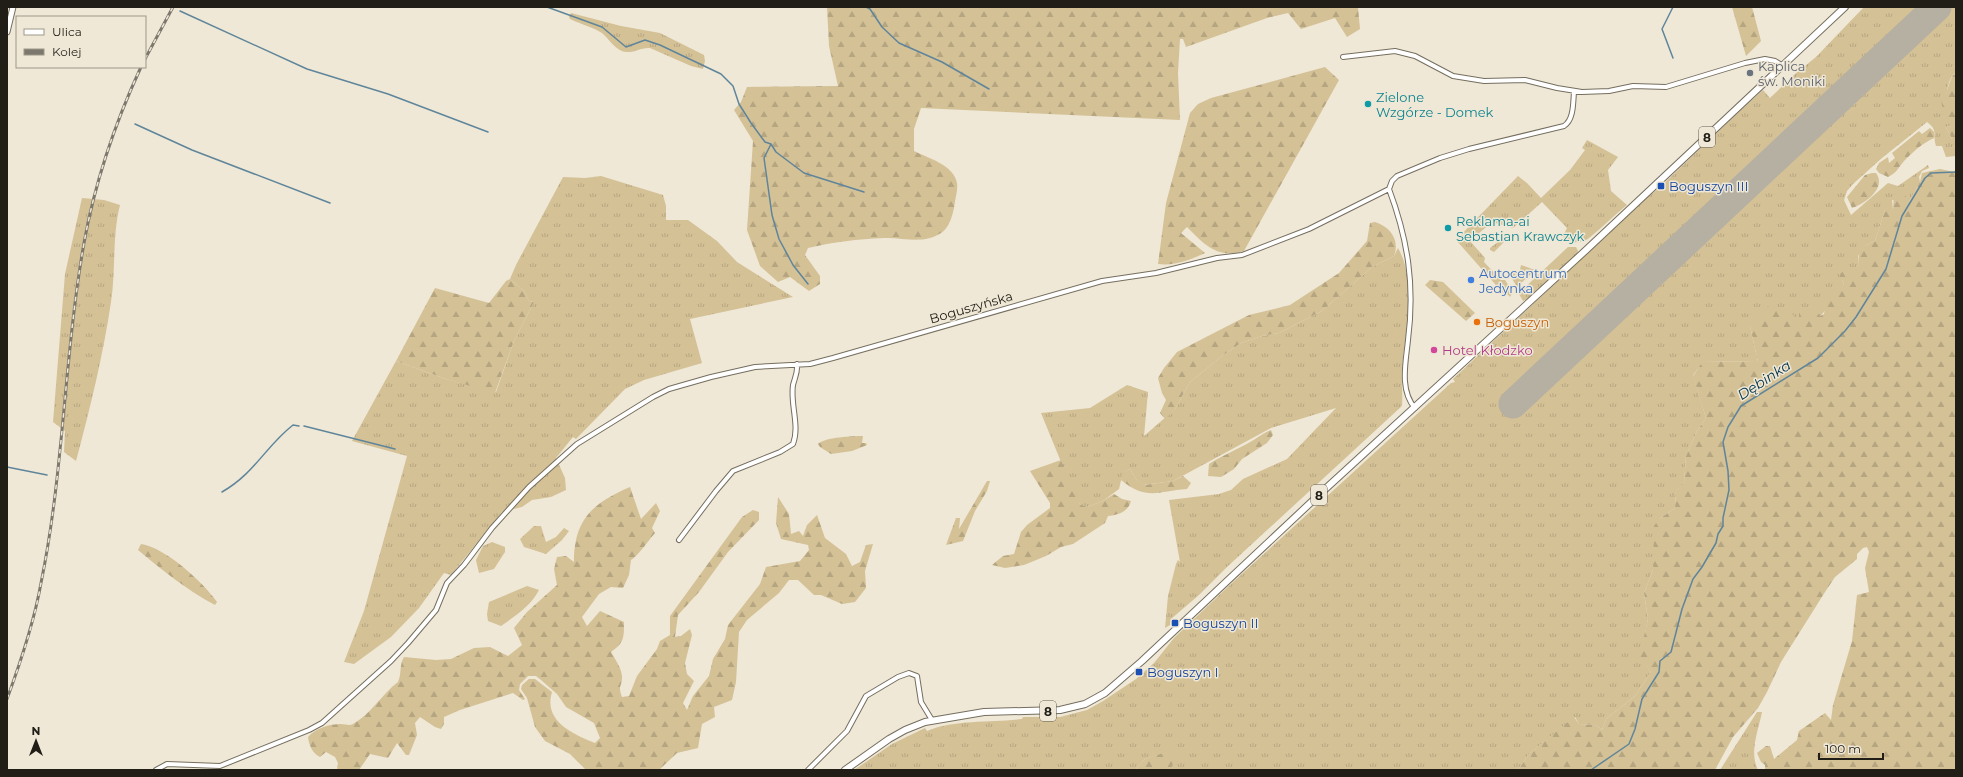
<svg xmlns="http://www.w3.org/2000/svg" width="1963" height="777" font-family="Montserrat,sans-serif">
	<defs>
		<pattern id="grass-tufts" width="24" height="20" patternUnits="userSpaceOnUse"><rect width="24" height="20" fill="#d4c196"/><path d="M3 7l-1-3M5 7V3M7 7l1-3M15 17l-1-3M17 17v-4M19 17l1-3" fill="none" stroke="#b6a581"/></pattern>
		<pattern id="forest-firs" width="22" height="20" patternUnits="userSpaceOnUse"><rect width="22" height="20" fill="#d4c196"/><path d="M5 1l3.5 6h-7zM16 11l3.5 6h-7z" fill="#b6a581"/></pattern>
	</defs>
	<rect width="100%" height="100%" fill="#efe8d6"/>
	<path fill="url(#grass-tufts)" d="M1864,7H1956V72C1941,85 1949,110 1951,126L1946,127L1952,139H1956V156L1946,157L1942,146H1936C1932,134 1939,131 1927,122L1882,158L1853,184L1847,191L1844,200L1851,215L1888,183L1898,186L1928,165L1929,168L1922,171L1919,177L1920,182L1909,202L1892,200L1893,210H1885L1875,241L1866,245L1858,256L1859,265L1842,280L1844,284C1840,290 1824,314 1820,316L1750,326L1758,362L1704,361L1693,375L1706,418L1697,431L1686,456L1684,484L1676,491L1675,508L1659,519L1653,570L1644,593L1648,619L1640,658L1651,672L1635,696L1606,719L1602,730L1596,725L1579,724L1575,717L1529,754L1518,770H1172L1174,750L1145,759L1135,770H854L892,744L925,728L927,731C956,719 991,723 1022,719L1023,717H1060L1087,710L1103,701L1136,679L1154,663L1174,638L1233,582L1451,383L1455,382L1453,379L1646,198C1660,189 1670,177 1682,166C1709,140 1735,115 1763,90L1770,98L1795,74L1816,57Z
		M571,13L621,26L660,33L704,55L705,61L703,69L691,66L650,48C641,47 635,53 626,52C616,51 609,39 602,33C595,28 578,23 570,19L569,17Z
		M1587,140L1618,157L1608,170L1611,191L1627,205C1614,215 1602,228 1589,238C1583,243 1566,245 1563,236L1567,228L1542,202L1513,228L1492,222L1470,241L1485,258L1484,262L1501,280H1505L1513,292L1510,297L1506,292L1503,293L1456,240L1518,176L1527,183L1541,198L1570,170L1585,150L1582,148Z
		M601,176L663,195L666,206V220H688L717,241L737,262L793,297L690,319L702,363L644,380L625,389L576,439L573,437L556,458L565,478L566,490L551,497L532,500L522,507L502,512L451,575L444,573L419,608L391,637L354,664L344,662L364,611L407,456L352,441L396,361L446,379L496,392L514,341L534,302L529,301L524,291L510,279L516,265L563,177L585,178Z
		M82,198L104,200L120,205C112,236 116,270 111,302C103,356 90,409 76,461L64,452L65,431L53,422L65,274Z
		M1503,238L1504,242L1494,252L1490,250V248Z
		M1568,247H1576L1578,251L1577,254L1528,299L1523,301L1519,294L1522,290Z
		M1398,248C1417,281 1405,332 1402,369C1401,381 1403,393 1402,406L1227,567L1199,595L1171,619L1170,625L1165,628L1168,596L1176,564L1178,560L1180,562L1169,500L1219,494L1231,490L1243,479L1287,459L1336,408L1271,428L1173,481L1143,485L1136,479L1130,469L1123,472L1119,489L1103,501L1087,507L1080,504L1075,496L1041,413L1090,408L1127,385L1148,392L1144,436L1175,409L1190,382L1222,356L1241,343L1262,336L1279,333L1322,311L1372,267L1394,256Z
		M1521,265L1535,270L1517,287L1511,277L1513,272L1516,274L1520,270Z
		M534,526H541L546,542L556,537L564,528L569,531L562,540L546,554L524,547L520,539Z
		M492,542L505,547V552L494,569L479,573L476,560L483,546Z
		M527,586L539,590C531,606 515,616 501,626L488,621L487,614L489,602Z
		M1757,712H1762C1758,732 1749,752 1758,770H1720Z"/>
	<path fill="url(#forest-firs)" d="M827,7H1358L1360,29L1347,37L1335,18L1301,29L1288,13L1267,18L1186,47L1183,39H1180L1178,73L1180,120L921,108L914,129V151C928,158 954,165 957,183C958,188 956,196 955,201C954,211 950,228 941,233C923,245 903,237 884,238C858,239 833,242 808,248L805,255L820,276V284L809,291L790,277L778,282L760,266L747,230L753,141L734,110L741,102L747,87L838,86L829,46Z
		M1732,7H1752L1761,41L1746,56Z
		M1325,67L1339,80L1244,251C1217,259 1205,245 1187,227L1181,233L1205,253C1190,260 1175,266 1158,264L1166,203L1190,113L1198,104L1211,98Z
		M1956,72V139H1952L1946,127L1951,126L1945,120L1941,100C1950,92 1947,80 1956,72Z
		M1930,128L1934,132V138C1923,143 1915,150 1906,159C1899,166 1897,173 1888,177L1879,173L1876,169L1879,163L1888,157L1889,163L1895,158L1892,153L1919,131L1922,134Z
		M1940,169L1954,172L1956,170V770H1765V765L1761,762L1757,753L1766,746H1770L1774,759L1797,740L1799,731L1825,713L1831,720L1833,705L1852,641L1857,595L1869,592L1865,568L1869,552L1867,547L1863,548L1857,554V559L1835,577L1825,592L1781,662L1767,692L1758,708L1733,737L1715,770H1518L1529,754L1574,717L1579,724L1596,725L1602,730L1606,719L1635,696L1651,672L1639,658L1648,619L1644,593L1653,570L1654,526L1659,519L1675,508L1676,491L1684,483L1686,456L1697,431L1706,418L1693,376L1703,361L1758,362L1750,326L1770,304L1786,313H1792L1795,319L1799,318V313L1802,309C1810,308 1815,309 1820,316L1824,314L1825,309L1823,305L1831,301L1827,298L1836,285L1842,286L1844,284L1842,280L1839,278L1843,270L1846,268L1851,271L1859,265C1857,250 1862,246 1875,241L1885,210H1893L1894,194L1903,192L1909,202L1920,182L1922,173Z
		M1872,173H1876C1887,188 1865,204 1852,208L1847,197L1865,175Z
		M1375,222C1391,227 1400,241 1394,256L1372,267L1322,311L1279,333L1262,336L1241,343L1222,356L1190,382L1175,409L1165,419L1160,413L1166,400L1162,393L1158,378L1164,368L1177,352L1249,315L1290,305L1339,273L1367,241L1370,223Z
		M510,279L524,291L529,301L534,302L514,341L495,393L446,379L396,361L435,288L489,303L506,281Z
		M1430,280L1443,282L1475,313L1466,321L1425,285Z
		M1271,430L1273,435L1267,443L1242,459L1234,469L1221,477L1208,476L1209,464C1223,455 1238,449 1252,441C1259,437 1263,433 1271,430Z
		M863,436L862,443H866L867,445L852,451L831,454L820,447L818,444C825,437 853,436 863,436Z
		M1061,460L1080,504L1087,507L1103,501L1114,494L1122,499L1131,501C1128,512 1118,515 1108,516L1105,523L1073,544L1061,547L1046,556L1024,565L1005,568L992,565L1003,556L1014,554L1021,532L1027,525L1050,508V503L1030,471Z
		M1130,469L1136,479L1144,485L1173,481L1183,476L1191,483L1187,489C1158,491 1147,501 1121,480L1122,472Z
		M987,481H990L987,491L975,511L963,541L946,545L956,518H960L959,529Z
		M630,487L641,519L656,503L660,511L652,528L655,533C649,540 637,557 631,560L629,575L623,588L611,587L599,594L582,617L587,626L600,611L624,622C624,638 624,643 611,652C615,659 623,670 622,679C621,688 618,686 622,697L629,696L637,676L657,649L660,641L670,635V616L742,517L753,510L759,512V520L728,552L699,592L678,615L675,637L681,636L690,629L692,635L685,663L687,674L694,681L683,703L687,710L693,696L709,676L713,659L725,639L728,625L760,584L766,567L800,561L809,550L808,545L781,539L776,523L778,497L789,514L791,534L799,531L803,536L807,525L817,515L825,538L846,554L852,566L860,562L866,545L873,544L865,571L866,588L855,602L842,604L821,595H814L798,580H789L779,593L747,620L739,632L736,682L732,700L714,707L715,717L702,724L698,748L677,753L659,770H586L570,754L545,741L535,727L527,698L521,689L522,685L529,679H535L552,692C543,721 573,734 595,743L600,738L594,723L566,707L557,694L541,680L536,676H528L520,684L519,690L525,699L523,700L513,693L460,710L444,717V724L441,729L435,727L420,717L415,723L417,735L409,755H406L397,743L388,758L370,754L359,770H337L338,763L335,757L326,752L320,757C312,753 309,745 308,737C316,728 329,724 341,724C346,724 349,726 353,724C371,714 382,694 398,682C402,673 399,665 404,657L436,660L451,659L474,648L490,647L508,656L522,645L514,628L527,612L557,585L554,569L557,557L566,556L574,562C574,519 593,503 630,487Z
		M141,544C166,548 203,582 217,602L215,605C187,590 162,570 138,550Z
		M1175,749L1172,770H1135L1145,759Z"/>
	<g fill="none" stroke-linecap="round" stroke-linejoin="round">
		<path stroke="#5f859b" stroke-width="1.5" d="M547,7L602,27L626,47L645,40L660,45L721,74L733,86L739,104L751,123L765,142L771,144L776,152L804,173L864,192
			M866,7L870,9L882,27L899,43L942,62L989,89
			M180,11L307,69L388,94L488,132
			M1673,58L1662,29L1673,7
			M135,124L192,150L330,203
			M771,144L764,158L772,215L779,239L793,265L808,284
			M304,426L395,449
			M7,467L47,475
			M222,492C255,473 265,447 293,425L299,426
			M1591,770L1629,744L1635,729L1642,699L1659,672L1660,661L1671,652L1682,609L1693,579L1702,567L1716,543L1718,534L1723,526V518L1729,490L1728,471L1723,442L1728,427L1741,406L1818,358L1845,331L1856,317L1886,269L1902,216L1925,178L1931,173L1956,172"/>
		<path stroke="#b6b0a2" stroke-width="29" d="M1513,404L1937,7"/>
		<defs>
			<path id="minor" d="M1343,57L1395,51L1415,56L1453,76L1484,81L1525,80L1557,88L1582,92L1609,91L1633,86L1666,87L1745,63L1765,59L1775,61L1783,66
				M1389,189C1408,240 1415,285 1408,340C1406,361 1399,390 1415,408
				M679,540L716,491L733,471L780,452L793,444C800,426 790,404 793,385C795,377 798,372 797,364
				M156,770L167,764L220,766L309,730L322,723L391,661L408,643L436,610L447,583L464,565L492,528L529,487L577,444L653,397L669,389L711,377L755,367L810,364L833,358L1102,281L1156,273L1217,258L1242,255L1309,229L1389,189L1392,181L1397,176L1440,158L1469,149L1564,126C1574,120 1573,102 1574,92
				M808,770L847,731L866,696L898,677L909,673L917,676L921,702L932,720"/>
			<path id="tertiary" d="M7,32L13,7"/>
			<path id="trunk" d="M845,770L889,739L905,730L925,722L984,712L1060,710L1085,704L1105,693L1142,661L1322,492L1585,251L1845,7"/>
		</defs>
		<use href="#minor" stroke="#756e5f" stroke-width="6"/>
		<use href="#tertiary" stroke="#756e5f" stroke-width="7"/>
		<use href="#trunk" stroke="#756e5f" stroke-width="8"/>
		<use href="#minor" stroke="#fff" stroke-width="4"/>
		<use href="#tertiary" stroke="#fff" stroke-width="5"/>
		<use href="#trunk" stroke="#fff" stroke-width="6"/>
		<defs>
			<path id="rail" d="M145,59L173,7
				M7,699C21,661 34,623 41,583C64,471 64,356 84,243C95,182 115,123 141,67"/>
		</defs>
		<use href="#rail" stroke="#7d786d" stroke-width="3"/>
		<use href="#rail" stroke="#efe8d6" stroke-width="1.5" stroke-dasharray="4.5" stroke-linecap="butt"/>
	</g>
	<circle fill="#6b7280" stroke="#efe8d6" stroke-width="1.5" cx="1750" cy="73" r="4"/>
	<g fill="#0f9aa8" stroke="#efe8d6" stroke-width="1.5">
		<circle cx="1368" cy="104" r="4"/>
		<circle cx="1448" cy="228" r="4"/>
	</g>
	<g fill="#1a4fb4" stroke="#efe8d6" stroke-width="1.5">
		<rect x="1657" y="182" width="8" height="8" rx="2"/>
		<rect x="1171" y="619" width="8" height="8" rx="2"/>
		<rect x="1135" y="668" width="8" height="8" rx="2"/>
	</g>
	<circle fill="#3f7fe0" stroke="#efe8d6" stroke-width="1.5" cx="1471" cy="280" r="4"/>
	<circle fill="#e8710a" stroke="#efe8d6" stroke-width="1.5" cx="1477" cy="322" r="4"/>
	<circle fill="#d1479c" stroke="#efe8d6" stroke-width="1.5" cx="1434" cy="350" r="4"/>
	<g text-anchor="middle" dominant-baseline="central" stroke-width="3" stroke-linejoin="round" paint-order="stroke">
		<g fill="#efe8d6" stroke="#5f5b51" stroke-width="1">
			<rect x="1699" y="127" width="16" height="20" rx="3"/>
			<rect x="1311" y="485" width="16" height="20" rx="3"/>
			<rect x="1040" y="701" width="16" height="20" rx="3"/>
		</g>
		<g font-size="12" font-weight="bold" fill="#211e18">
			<text x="1707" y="137">8</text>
			<text x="1319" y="495">8</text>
			<text x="1048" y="711">8</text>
		</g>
		<g font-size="13" fill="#5b616d" stroke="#efe8d6" text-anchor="start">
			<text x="1758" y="66">Kaplica<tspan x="1758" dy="15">św. Moniki</tspan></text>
		</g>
		<g font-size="13" fill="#0d838f" stroke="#efe8d6" text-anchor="start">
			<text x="1376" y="97">Zielone<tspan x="1376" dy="15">Wzgórze - Domek</tspan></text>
			<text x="1456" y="221">Reklama-ai<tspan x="1456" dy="15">Sebastian Krawczyk</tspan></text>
		</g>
		<g font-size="13" fill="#164399" stroke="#efe8d6" text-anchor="start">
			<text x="1669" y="186">Boguszyn III</text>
			<text x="1183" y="623">Boguszyn II</text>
			<text x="1147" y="672">Boguszyn I</text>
		</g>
		<g font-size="13" fill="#366cbe" stroke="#efe8d6" text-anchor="start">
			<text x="1479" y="273">Autocentrum<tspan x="1479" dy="15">Jedynka</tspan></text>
		</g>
		<g font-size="13" fill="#211e18" stroke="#efe8d6">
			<text transform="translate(971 307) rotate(-16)">Boguszyńska</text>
		</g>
		<g font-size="13" fill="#c56008" stroke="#efe8d6" text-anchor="start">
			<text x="1485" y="322">Boguszyn</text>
		</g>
		<g font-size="13" fill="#b23c85" stroke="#efe8d6" text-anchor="start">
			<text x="1442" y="350">Hotel Kłodzko</text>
		</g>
		<g font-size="14" font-style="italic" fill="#02324a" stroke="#efe8d6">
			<text transform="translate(1764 380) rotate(-33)">Dębinka</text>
		</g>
	</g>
	<rect width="1963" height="777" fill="none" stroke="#211e18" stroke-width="16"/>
	<rect x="16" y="16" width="130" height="52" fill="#efe8d6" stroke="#9d978a"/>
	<rect x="24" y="29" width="20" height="6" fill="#ffffff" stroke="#9d978a"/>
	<text x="52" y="36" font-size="12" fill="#211e18">Ulica</text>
	<rect x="24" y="49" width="20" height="6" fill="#7d786d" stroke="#9d978a"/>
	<text x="52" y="56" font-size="12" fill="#211e18">Kolej</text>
	<g transform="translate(36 741)" stroke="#efe8d6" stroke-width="3" paint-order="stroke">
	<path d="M0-3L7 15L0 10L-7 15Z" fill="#211e18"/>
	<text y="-6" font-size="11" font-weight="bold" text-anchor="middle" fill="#211e18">N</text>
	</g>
	<path d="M1819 753v6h64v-6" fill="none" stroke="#211e18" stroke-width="2"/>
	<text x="1825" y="753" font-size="12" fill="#211e18" stroke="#efe8d6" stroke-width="3" paint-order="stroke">100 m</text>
</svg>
